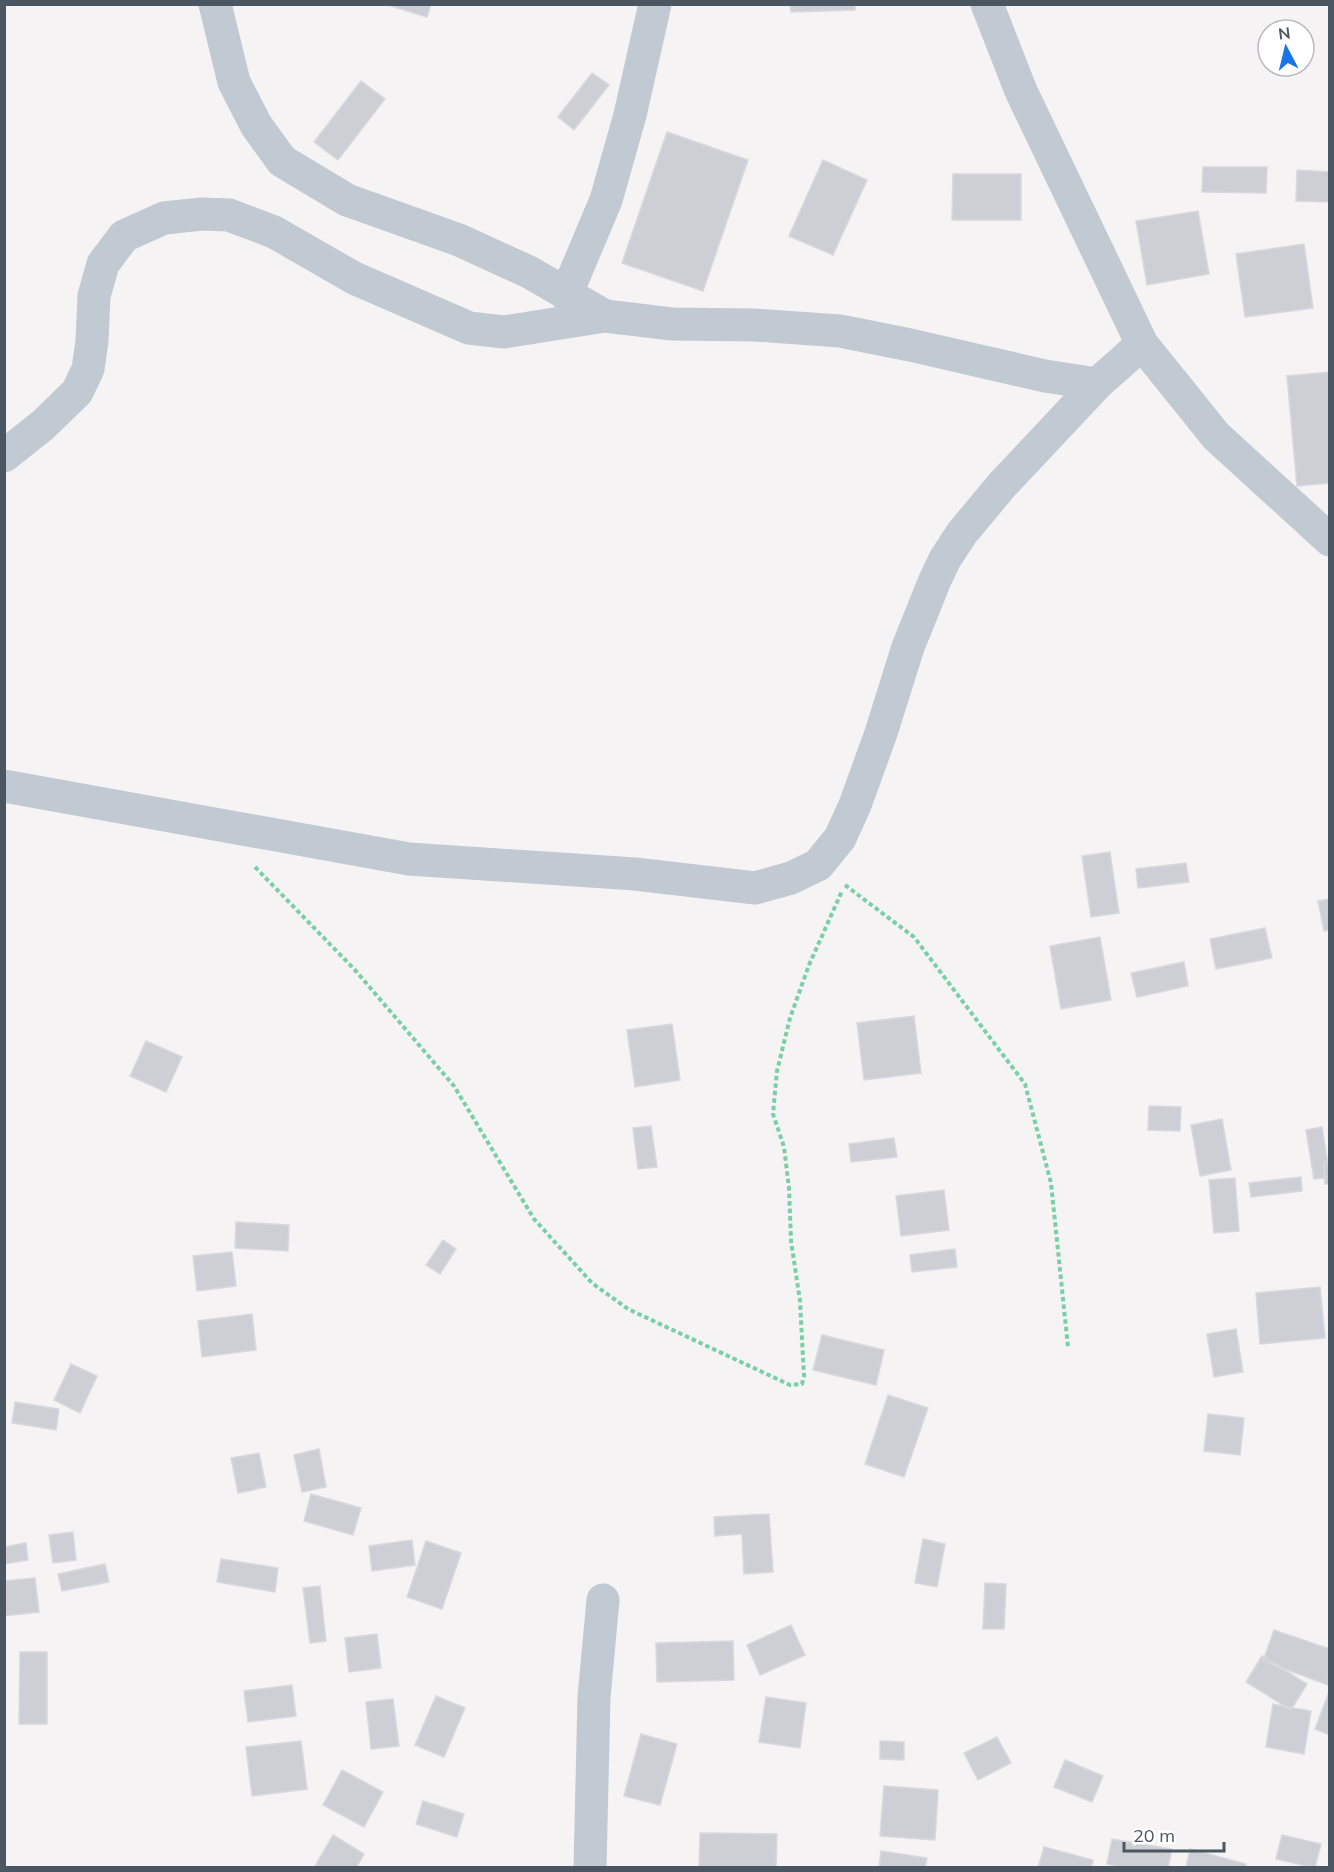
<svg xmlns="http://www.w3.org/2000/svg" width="1334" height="1872" font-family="Mulish,sans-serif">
	<rect width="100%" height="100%" fill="#f5f3f3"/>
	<path fill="#cdcfd5" stroke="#d7d9de" stroke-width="1.5" d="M385,4H431L427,17Z
		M790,4H855V10L791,12Z
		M592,73L609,85L574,130L558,117Z
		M361,81L385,99L338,160L314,142Z
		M667,132L748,160L703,291L622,263Z
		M823,160L867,180L833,255L789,236Z
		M1203,167H1267L1266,193L1202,192Z
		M1297,170L1330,172V202L1296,201Z
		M953,174H1021V220H952Z
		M1198,211L1209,274L1147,285L1136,221Z
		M1304,244L1313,308L1245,317L1236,254Z
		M1330,372V483L1297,486L1287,376Z
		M1110,852L1119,913L1091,917L1082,856Z
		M1186,863L1189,882L1138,888L1136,869Z
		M1330,899V930L1324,931L1318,901Z
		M1265,928L1272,958L1216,969L1210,939Z
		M1100,937L1111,1000L1061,1009L1050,946Z
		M1184,962L1188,986L1137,997L1131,973Z
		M914,1016L921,1073L864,1080L857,1023Z
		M672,1024L680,1080L635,1087L627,1030Z
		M146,1041L182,1057L166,1092L130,1076Z
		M1149,1106L1181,1107L1180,1131L1148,1130Z
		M1222,1119L1231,1170L1200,1176L1191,1125Z
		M651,1126L657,1167L638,1169L633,1128Z
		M1322,1127L1330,1177L1314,1179L1306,1130Z
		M894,1138L897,1157L851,1162L849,1144Z
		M1330,1161V1184H1325L1324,1162Z
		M1301,1177L1302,1191L1251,1197L1249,1183Z
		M1235,1178L1239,1231L1214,1233L1209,1180Z
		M944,1190L949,1230L901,1236L896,1196Z
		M236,1222L289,1225L288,1251L235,1248Z
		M443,1240L456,1249L440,1274L426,1265Z
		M955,1249L957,1267L912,1272L910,1255Z
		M232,1252L236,1286L197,1291L193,1256Z
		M1320,1287L1325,1338L1260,1344L1256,1293Z
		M252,1314L256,1350L202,1357L198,1321Z
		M1236,1329L1243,1372L1214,1377L1207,1334Z
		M822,1335L884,1350L876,1385L813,1370Z
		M71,1364L97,1376L80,1413L54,1400Z
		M888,1395L928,1408L904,1477L865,1464Z
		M15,1402L59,1409L56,1430L12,1423Z
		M1208,1414L1244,1418L1240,1455L1204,1451Z
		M319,1449L326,1487L302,1492L294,1455Z
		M259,1453L266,1487L238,1493L231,1458Z
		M311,1494L361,1508L353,1535L304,1521Z
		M769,1514L773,1572L744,1574L742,1534L715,1536L714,1517Z
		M73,1532L76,1560L53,1563L49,1535Z
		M923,1539L945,1544L937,1587L915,1583Z
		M412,1540L415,1565L372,1571L369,1546Z
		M426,1541L461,1553L442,1609L407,1597Z
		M26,1543L28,1560L4,1564V1547Z
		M221,1559L278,1568L275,1592L217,1582Z
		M105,1564L109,1582L62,1591L58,1574Z
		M35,1578L39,1612L4,1616V1581Z
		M985,1583L1006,1584L1004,1629H983Z
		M320,1586L326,1641L310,1643L303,1588Z
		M791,1625L805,1655L760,1675L747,1645Z
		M1274,1630L1330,1649L1328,1685L1263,1661Z
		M377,1634L381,1668L349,1672L345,1638Z
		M733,1641L734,1680L657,1682L656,1643Z
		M20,1652H47V1724H19Z
		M1262,1656L1307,1684L1291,1710L1246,1682Z
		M292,1685L296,1716L248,1722L244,1691Z
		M1329,1692H1330V1735L1315,1729Z
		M436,1696L465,1708L444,1757L415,1745Z
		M766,1697L806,1703L800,1748L759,1742Z
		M393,1699L399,1746L371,1749L366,1702Z
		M1273,1704L1311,1711L1304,1754L1266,1747Z
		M641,1734L677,1744L660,1805L624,1796Z
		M997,1737L1011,1763L978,1780L964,1753Z
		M301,1741L307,1789L252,1796L246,1747Z
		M880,1741L904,1742V1760L880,1759Z
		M1065,1760L1103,1776L1092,1802L1054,1787Z
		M342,1770L383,1792L364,1827L323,1805Z
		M884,1786L938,1790L935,1840L880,1836Z
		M423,1801L464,1814L457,1837L416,1824Z
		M700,1833L777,1834L776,1868H699Z
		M333,1835L364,1854L356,1868H314Z
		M1282,1835L1321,1844L1315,1868L1276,1859Z
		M1112,1839L1172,1849L1168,1868H1125L1107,1864Z
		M1044,1847L1093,1860L1091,1868H1038Z
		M1190,1849L1246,1864L1245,1868H1186Z
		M881,1851L927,1858L925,1868H879Z"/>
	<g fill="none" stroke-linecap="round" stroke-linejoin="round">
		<path stroke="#7ad0a6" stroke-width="4" stroke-dasharray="4.5 3" stroke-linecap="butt" d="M255,867L355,970L454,1086L534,1219L592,1283L628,1309L790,1385L802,1384L804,1376L800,1301L791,1241L789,1188L784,1147L773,1114L777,1071L790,1018L809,965L842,891
			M845,885L914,937L1025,1084L1051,1183L1068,1347"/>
		<path stroke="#c1cad2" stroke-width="33" d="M215,4L234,82L256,125L282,161L347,200L459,240L529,272L605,316
			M987,4L1021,91L1142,344L1216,436L1330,540
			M566,295L606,200L630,115L655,4
			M4,456L43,425L77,392L88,369L92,341L94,296L103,264L124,236L164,218L202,214L229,215L274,232L354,278L469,328L504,332L605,316L672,324L754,325L840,331L910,345L1045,376L1097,384
			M4,786L409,859L635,874L755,888L791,878L818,865L840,838L855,805L881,733L908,647L935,580L945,559L962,533L1002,485L1097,384L1142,344
			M590,1868L594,1697L603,1600"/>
	</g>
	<rect width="1334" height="1872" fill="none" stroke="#4a5661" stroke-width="12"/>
	<g transform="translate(1286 48) rotate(353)"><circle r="28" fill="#ffffff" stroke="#b7bbc0" stroke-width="1.5"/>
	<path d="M0-4.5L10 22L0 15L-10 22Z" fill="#1a73e8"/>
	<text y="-9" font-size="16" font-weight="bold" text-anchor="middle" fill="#4a5661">N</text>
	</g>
	<path d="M1124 1842v9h100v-9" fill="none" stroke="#4a5661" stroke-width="3"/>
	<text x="1133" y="1842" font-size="18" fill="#4a5661" stroke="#ffffff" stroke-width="4.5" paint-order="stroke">20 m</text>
</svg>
